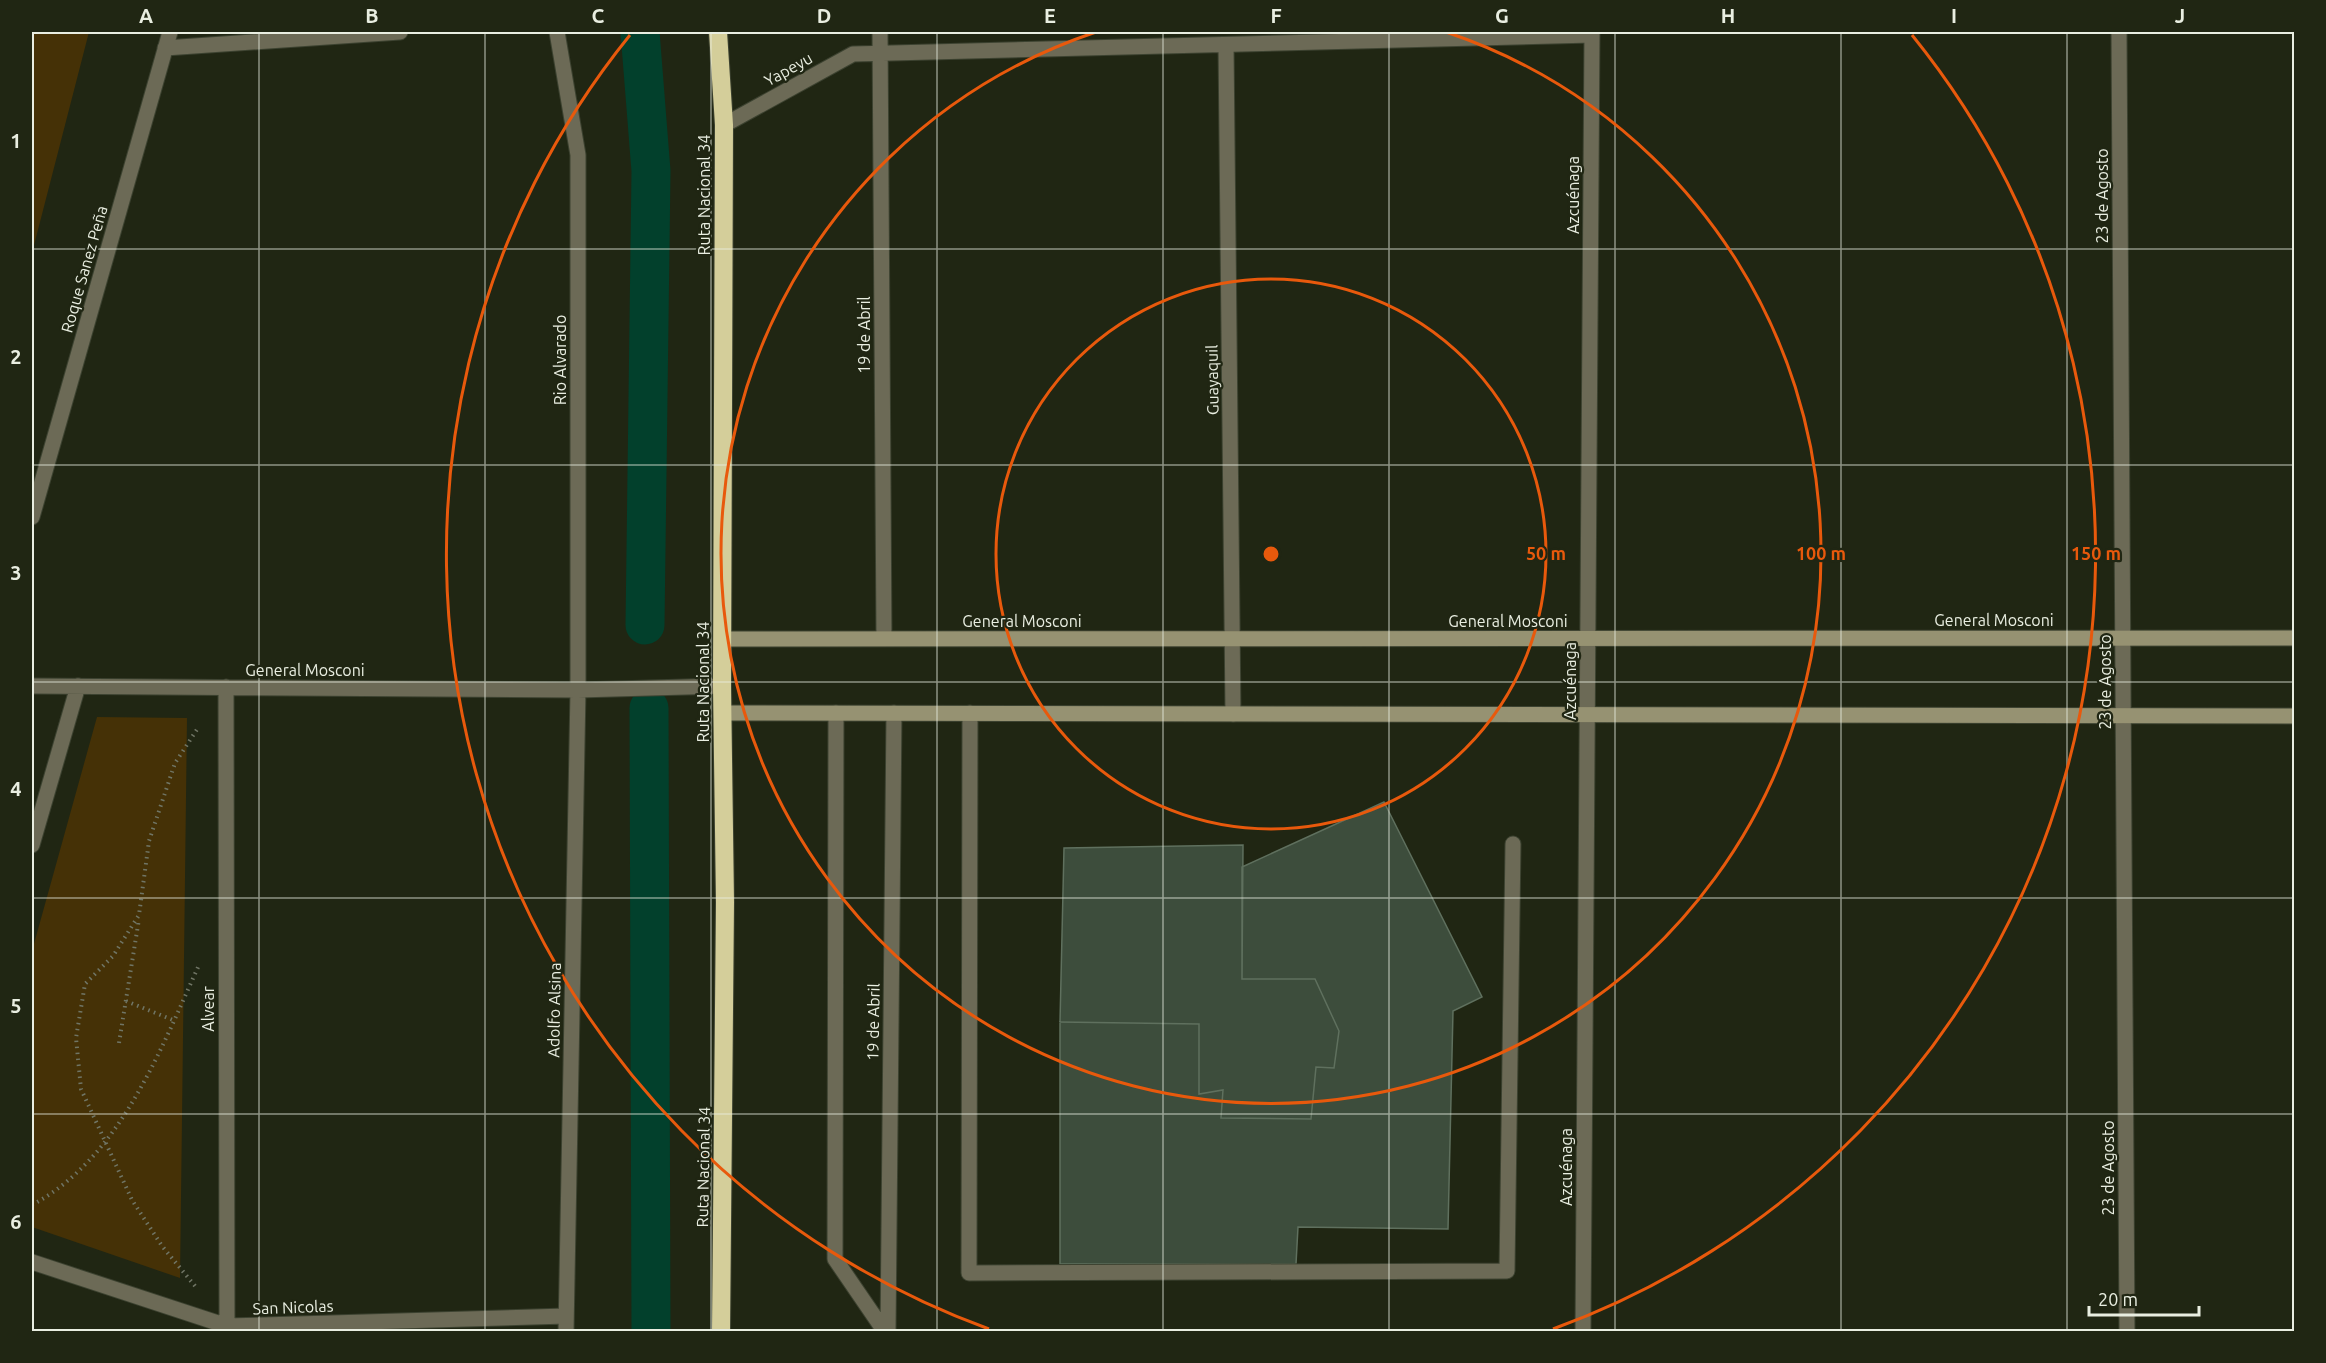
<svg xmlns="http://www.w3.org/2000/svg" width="2326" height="1363" font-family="Ubuntu,sans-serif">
	<rect width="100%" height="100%" fill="#202613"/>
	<path fill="#453106" d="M32,32H89L32,253Z
		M97,717L187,718L180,1278L32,1227V951Z"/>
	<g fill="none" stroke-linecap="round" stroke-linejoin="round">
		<path stroke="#02402c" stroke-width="39" d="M640,32L651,171L645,625
			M649,708L651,1332"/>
	</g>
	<path fill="#3d4d3c" stroke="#5f705e" stroke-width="1.5" d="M1384,802L1482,997L1453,1011L1448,1229L1298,1227L1296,1264H1060V1022L1199,1024V1094L1223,1090L1221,1118L1311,1119L1316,1067L1334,1068L1339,1031L1315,979H1242V867Z
		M1243,845L1242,979H1315L1339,1031L1334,1068L1316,1067L1311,1119L1221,1118L1223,1090L1199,1094V1024L1060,1022L1064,848Z"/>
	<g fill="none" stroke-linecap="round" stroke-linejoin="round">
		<defs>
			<path id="lane" d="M970,713L969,1273L1507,1271L1513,844"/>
			<path id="street" d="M557,32L578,155V690L566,1332
				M880,32L884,638
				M2119,32L2127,1332
				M1226,45L1233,714
				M165,48L400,32
				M724,125L853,54L1592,35
				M32,517L170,32
				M32,686L578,690L722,686
				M226,687L227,1332
				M836,713L835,1259L885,1332
				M32,845L78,686
				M32,1262L227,1326L566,1316
				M888,1332L894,713
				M1583,1332L1592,32"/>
			<path id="secondary" d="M722,639L2294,638
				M722,713L2294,716"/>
			<path id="highway" d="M718,32L724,125L722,686L725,902L721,1332"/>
		</defs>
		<use href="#lane" stroke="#3c4230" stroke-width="17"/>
		<use href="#street" stroke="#3c4230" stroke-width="17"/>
		<use href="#secondary" stroke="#3c4230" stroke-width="17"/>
		<use href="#highway" stroke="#3c4230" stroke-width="20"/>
		<path stroke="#707565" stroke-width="4" stroke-dasharray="1.5 4.5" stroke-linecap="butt" d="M126,1001L173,1020
			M119,1043L139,919
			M32,1205C120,1158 160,1051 199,965
			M195,1286L162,1246L132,1200L81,1089L76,1038L85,984L113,956L139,915L149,841L175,763L198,728"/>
		<use href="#lane" stroke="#6c6a56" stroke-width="15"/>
		<use href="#street" stroke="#6c6a56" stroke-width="15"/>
		<use href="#secondary" stroke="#969272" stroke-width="15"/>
		<use href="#highway" stroke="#d4ce9a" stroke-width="18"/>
	</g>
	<path fill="none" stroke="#e9eee1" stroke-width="1.5" stroke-opacity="0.55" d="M259,32V1332M485,32V1332M711,32V1332M937,32V1332M1163,32V1332M1389,32V1332M1615,32V1332M1841,32V1332M2067,32V1332M32,249H2294M32,465H2294M32,682H2294M32,898H2294M32,1114H2294"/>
	<g fill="none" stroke="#e8590c" stroke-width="3">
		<circle cx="1271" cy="554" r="275"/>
		<path d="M1446 32A550 550 0 1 1 1096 32"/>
		<path d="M989 1329A825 825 0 0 1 630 35M1912 35A825 825 0 0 1 1553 1329"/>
	</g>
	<g text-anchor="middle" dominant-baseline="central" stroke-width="4.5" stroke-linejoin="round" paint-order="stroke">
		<g font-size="16" fill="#e9eee1" stroke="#202613">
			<text transform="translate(788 69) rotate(-29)">Yapeyu</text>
			<text transform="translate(704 195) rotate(-90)">Ruta Nacional 34</text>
			<text transform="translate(1573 195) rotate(-90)">Azcuénaga</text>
			<text transform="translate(2102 196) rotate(-90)">23 de Agosto</text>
			<text transform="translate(84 269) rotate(-74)">Roque Sanez Peña</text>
			<text transform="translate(864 335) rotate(-90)">19 de Abril</text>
			<text transform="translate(560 360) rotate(-90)">Rio Alvarado</text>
			<text transform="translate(1212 380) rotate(-91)">Guayaquil</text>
			<text x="1994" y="620">General Mosconi</text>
			<text x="1022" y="621">General Mosconi</text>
			<text x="1508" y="621">General Mosconi</text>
			<text x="305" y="670">General Mosconi</text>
			<text transform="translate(1570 681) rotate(-90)">Azcuénaga</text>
			<text transform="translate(703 682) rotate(-90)">Ruta Nacional 34</text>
			<text transform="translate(2105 682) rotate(-90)">23 de Agosto</text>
			<text transform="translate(208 1009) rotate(-90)">Alvear</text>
			<text transform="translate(554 1010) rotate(-89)">Adolfo Alsina</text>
			<text transform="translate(873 1022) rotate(-89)">19 de Abril</text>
			<text transform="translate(703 1167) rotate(-89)">Ruta Nacional 34</text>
			<text transform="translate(1566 1167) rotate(-90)">Azcuénaga</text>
			<text transform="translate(2108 1168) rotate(-90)">23 de Agosto</text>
			<text transform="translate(293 1307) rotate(-2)">San Nicolas</text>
		</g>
	</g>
	<circle cx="1271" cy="554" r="9" fill="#e8590c" stroke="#202613" stroke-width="3"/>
	<g font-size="18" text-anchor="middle" font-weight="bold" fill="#e8590c" stroke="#202613" stroke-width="4.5" stroke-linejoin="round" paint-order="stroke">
		<text x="1546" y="560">50 m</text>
		<text x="1821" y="560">100 m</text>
		<text x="2096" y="560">150 m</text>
	</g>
	<rect width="2326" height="1363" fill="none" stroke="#202613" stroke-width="66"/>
	<path d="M2089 1306v9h110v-9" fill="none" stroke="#e9eee1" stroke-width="3"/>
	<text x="2098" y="1306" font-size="18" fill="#e9eee1" stroke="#202613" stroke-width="4.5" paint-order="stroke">20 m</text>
	<rect x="33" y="33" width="2260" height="1297" fill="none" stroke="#e9eee1" stroke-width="2"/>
	<g font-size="20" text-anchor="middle" font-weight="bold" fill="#e9eee1">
		<text x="146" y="23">A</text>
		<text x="372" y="23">B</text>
		<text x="598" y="23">C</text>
		<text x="824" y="23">D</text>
		<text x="1050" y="23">E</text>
		<text x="1276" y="23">F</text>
		<text x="1502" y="23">G</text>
		<text x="1728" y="23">H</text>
		<text x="1954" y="23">I</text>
		<text x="2180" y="23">J</text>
		<text x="16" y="148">1</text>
		<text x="16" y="364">2</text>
		<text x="16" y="580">3</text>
		<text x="16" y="796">4</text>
		<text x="16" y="1013">5</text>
		<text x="16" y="1229">6</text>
	</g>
</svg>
